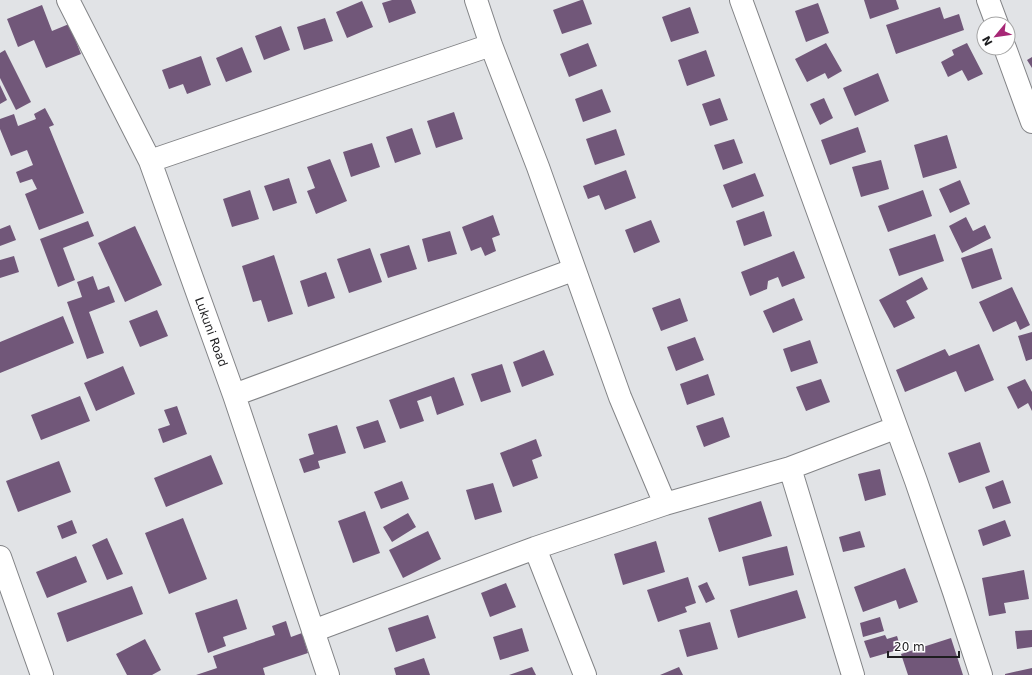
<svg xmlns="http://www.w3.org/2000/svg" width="1032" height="675" font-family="'DejaVu Sans',sans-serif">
	<rect width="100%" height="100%" fill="#e1e3e6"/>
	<path fill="#715779" d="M392,0H411L416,13L389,23L382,3Z
		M581,0H583L592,24L562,34L553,10Z
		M864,0H896L899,9L870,19Z
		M362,1L373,27L347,38L336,12Z
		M818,3L829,33L806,42L795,11Z
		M42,5L52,31L69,24L81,54L46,68L34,40L18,47L7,19Z
		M690,7L699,33L671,42L662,17Z
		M940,7L944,19L959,14L964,30L896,54L886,25Z
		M325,18L333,41L304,50L297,27Z
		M281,26L290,50L264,60L255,36Z
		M588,43L597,66L569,77L560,54Z
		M826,43L842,71L828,79L825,73L807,82L795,59Z
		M967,43L983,74L968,81L962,70L948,77L941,62L954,55L952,50Z
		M242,47L252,72L226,82L216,58Z
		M5,50L31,102L16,110L0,78V53Z
		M706,50L715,76L687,86L678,60Z
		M201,56L211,85L187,94L183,84L169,89L162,70Z
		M1032,57V68L1027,60Z
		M878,73L889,101L855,116L843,88Z
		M0,85L7,100L0,104Z
		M602,89L611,112L583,122L575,99Z
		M720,98L728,120L710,126L702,104Z
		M824,98L833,118L820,125L810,104Z
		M45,108L54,125L49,127L84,213L39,230L25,194L37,189L32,179L20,183L16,172L33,165L27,150L11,156L0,129V119L14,114L18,126L36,119L34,114Z
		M454,112L463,139L436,148L427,121Z
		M858,127L866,152L830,165L821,140Z
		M412,128L421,154L395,163L386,137Z
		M616,129L625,155L595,165L586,139Z
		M947,135L957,168L923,178L914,145Z
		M734,139L743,163L723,170L714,145Z
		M372,143L380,167L351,177L343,152Z
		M330,159L347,201L316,214L307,191L315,188L307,167Z
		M881,160L889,189L861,197L852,167Z
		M626,170L636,198L605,210L599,195L588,199L583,186Z
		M755,173L764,196L732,208L723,185Z
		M289,178L297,203L273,211L264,186Z
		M960,180L970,204L950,213L939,189Z
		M250,190L259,219L232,227L223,199Z
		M923,190L932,216L888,232L878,206Z
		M764,211L772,236L744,246L736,221Z
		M493,215L500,235L492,238L496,251L485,256L481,247L471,251L462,227Z
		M966,217L973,231L985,225L991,238L962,253L949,226Z
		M651,220L660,242L634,253L625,230Z
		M88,221L94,236L63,248L75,280L58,287L40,239Z
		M10,225L16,240L0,246V229Z
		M135,226L162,285L125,302L98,243Z
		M450,231L457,254L428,262L422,239Z
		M935,234L944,261L899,276L889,249Z
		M409,245L417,269L388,278L380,254Z
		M370,248L382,282L349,293L337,259Z
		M992,248L1002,279L972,289L961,258Z
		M794,251L805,278L782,287L778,277L768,281L767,289L750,296L741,272Z
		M274,255L293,314L268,322L261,300L253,302L242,266Z
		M14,256L19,272L0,278V260Z
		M326,272L335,298L308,307L300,281Z
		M93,276L98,290L109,286L115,302L89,312L104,353L87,359L67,302L82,297L77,282Z
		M922,277L928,289L906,301L915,318L894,328L879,300Z
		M1012,287L1030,325L1020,330L1016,321L993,332L979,302Z
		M680,298L688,321L661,331L652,308Z
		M794,298L803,320L773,333L763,311Z
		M157,310L168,336L140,347L129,321Z
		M63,316L74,343L0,373V342Z
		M1032,332V359L1026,361L1018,336Z
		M695,337L704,360L676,371L667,347Z
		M810,340L818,363L791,372L783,349Z
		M979,344L994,380L965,392L956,371L905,392L896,370L945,349L949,356Z
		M544,350L554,375L522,387L513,362Z
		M502,364L511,392L481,402L471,374Z
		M123,366L135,394L96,411L84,383Z
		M708,374L715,395L687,405L680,384Z
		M454,377L464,405L437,415L431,396L417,401L424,421L400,429L389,400Z
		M821,379L830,402L806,411L796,387Z
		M1025,379L1032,392V411L1028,403L1018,409L1007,387Z
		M80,396L90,421L41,440L31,415Z
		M177,406L187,434L163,443L158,429L170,425L164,410Z
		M723,417L730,437L704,447L696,426Z
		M378,420L386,442L364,449L356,427Z
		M337,425L346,453L318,461L320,468L304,473L299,459L314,454L308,434Z
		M536,439L542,456L532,460L538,478L513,487L500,453Z
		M980,442L990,472L959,483L948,453Z
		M211,455L223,484L166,507L154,478Z
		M59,461L71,492L18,512L6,481Z
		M880,469L886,495L865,501L858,474Z
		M1003,480L1011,503L993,509L985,487Z
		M402,481L409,499L381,509L374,492Z
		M493,483L502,512L475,520L466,490Z
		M761,501L772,536L719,552L708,518Z
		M365,511L380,553L353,563L338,521Z
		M408,513L416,527L392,542L383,527Z
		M183,518L207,579L169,594L145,533Z
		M72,520L77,533L62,539L57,526Z
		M1005,520L1011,536L983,546L978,530Z
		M428,531L441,559L403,578L389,550Z
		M860,531L865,547L843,552L839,537Z
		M107,538L123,574L107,580L92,545Z
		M656,541L665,572L623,585L614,554Z
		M787,546L794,575L749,586L742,557Z
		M76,556L87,582L47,598L36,572Z
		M905,568L918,602L899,609L896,600L863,612L854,587Z
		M1024,570L1029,599L1004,603L1006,613L989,616L982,578Z
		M688,577L696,603L685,607L687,612L658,622L647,590Z
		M707,582L715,599L706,603L698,586Z
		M506,583L516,607L490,617L481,593Z
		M132,586L143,614L67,642L57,613Z
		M797,590L806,618L738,638L730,610Z
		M237,599L247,629L223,637L226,646L208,653L195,613Z
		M428,615L436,638L396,652L388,628Z
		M880,617L884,631L863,637L860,623Z
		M286,621L291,637L302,633L308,653L263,668L265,675H196L217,668L213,656L275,635L272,626Z
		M710,622L718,649L687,657L679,630Z
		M522,628L529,651L500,660L493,637Z
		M1032,630V647L1017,649L1015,631Z
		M885,635L887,639L897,636L901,649L870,658L864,641Z
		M951,638L963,675H908L901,654Z
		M145,639L161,670L152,675H127L116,654Z
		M424,658L430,675H396L394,668Z
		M532,667L536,675H509Z
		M679,667L683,675H660Z
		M1032,668V675H1005V674Z"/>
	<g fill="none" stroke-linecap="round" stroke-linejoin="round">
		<defs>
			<path id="minor" d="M68,0L150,161L234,395L328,675
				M741,0L916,481L954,592L981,675
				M988,0L997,24
				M1005,48L1032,122
				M150,161L491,45
				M234,395L573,270
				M790,468L853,675
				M665,504L790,468L895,428
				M535,548L585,675
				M0,557L42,675
				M313,631L535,548L665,504L620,397L538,167L491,45L476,0"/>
		</defs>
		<use href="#minor" stroke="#838487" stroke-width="24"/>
		<use href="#minor" stroke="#fff" stroke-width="22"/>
	</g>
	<g text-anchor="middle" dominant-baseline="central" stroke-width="4" stroke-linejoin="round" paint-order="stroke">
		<g font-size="12" fill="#1d1d1f" stroke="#fff">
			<text transform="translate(211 332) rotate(70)">Lukuni Road</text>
		</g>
	</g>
	<g transform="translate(996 36) rotate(241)"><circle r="19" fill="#ffffff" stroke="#a5a5a5"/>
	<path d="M0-3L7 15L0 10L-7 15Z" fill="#a72776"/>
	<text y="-6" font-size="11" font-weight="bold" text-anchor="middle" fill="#1d1d1f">N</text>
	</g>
	<path d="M888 651v6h71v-6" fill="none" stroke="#1d1d1f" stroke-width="2"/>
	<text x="894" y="651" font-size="12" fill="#1d1d1f" stroke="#ffffff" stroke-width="3" paint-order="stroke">20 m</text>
</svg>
